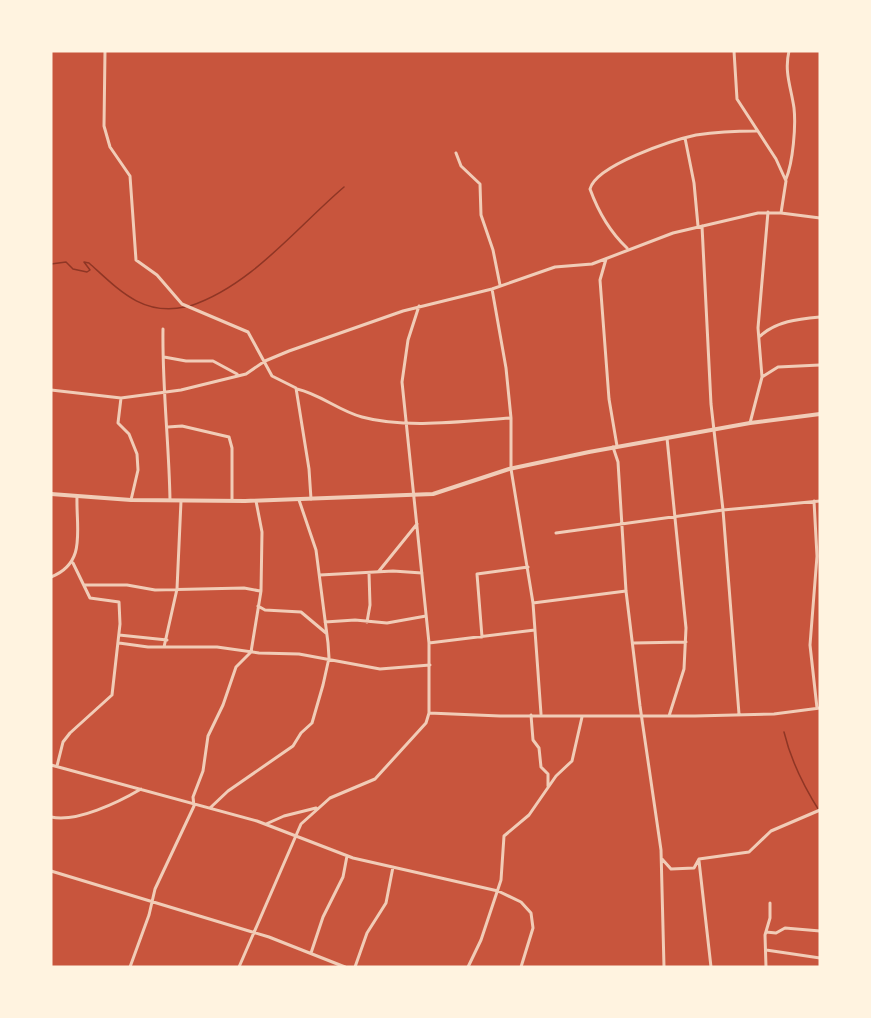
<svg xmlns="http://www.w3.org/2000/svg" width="871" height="1018" font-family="'Sofia Sans Condensed',sans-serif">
	<rect width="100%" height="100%" fill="#c8553d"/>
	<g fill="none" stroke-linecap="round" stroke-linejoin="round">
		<path stroke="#8f3625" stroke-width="1.5" d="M51,264L66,262L73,269L87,272L90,270L84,262L89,263C119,290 142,316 185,307
			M190,306C251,286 296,228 344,187
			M784,732C791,761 804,787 820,812"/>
		<path stroke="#f1ccb7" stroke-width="3" d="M105,51L104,126L110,147L130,176L136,260L157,275L182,304L248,332L272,376L296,388L309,469L311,499
			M734,51L737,99L776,159L786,181L781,213
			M685,138L694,183L698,226
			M456,153L461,166L480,184L481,215L493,250L500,285
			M786,179C793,162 796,126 794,108C791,87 784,72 789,51
			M702,226L711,404L723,510L739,714
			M627,248C610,232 598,211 590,189C596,165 673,140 696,135C716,132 736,131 756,131
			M606,259L600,280L609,399L617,446
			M492,289L506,368L511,418V469L533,603L541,714
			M163,329C162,386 169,442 170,500
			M759,337C776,321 798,319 820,317
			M164,357L186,361H213L237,374
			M762,377L778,367L820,365
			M297,389C320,394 339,411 362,417C405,429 466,421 511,418
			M51,390L121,398L181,390L246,374L265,361L289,351L403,311L492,289L555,267L592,264L673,233L758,213H781L820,218
			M121,398L118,423L129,434L137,454L138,470L131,500
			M750,423L762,377L758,328L768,212
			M168,427L182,426L229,437L232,448V500
			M667,438L686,628L684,669L669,716
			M613,447L618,462L626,591L640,706L661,850L664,967
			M814,501L817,556L810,645L817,708
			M556,533L723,510L820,501
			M379,571L417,524
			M320,575L393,571L422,573
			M51,577C87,563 76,530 77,497
			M84,585H127L155,590L244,588L260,591
			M533,603L626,591
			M258,606L265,610L301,612L326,633
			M325,622L355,620L387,623L426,616
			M367,622L370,605L369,573
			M119,635L167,640
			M482,637L477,574L528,567
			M119,643L148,647H217L259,653L299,654L380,669L430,665
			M429,643L535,630
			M634,643L686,642
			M164,647L177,589L181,501
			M429,713L500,716H695L774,714L820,708
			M531,715L533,740L539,748L541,767L548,774V786
			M51,765L257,821L353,858L498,891L521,902L531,913L533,928L521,967
			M57,766L63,742L70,733L112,695L120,624L119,602L90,598L73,563
			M210,808L228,791L293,746L301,733L312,723L323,685L329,658L328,643L316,550L299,500
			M51,817C76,823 119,802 141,789
			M266,824L284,816L316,808
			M662,859L671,869L694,868L699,859L749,852L771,831L820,810
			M699,861L711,967
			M51,871L269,937L345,967
			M766,932L776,933L785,928L820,931
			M766,950L820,958
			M311,953L323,917L343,877L347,856
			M130,967L149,915L155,889L194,806L193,797L203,771L208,736L223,705L236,667L251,652L261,591L262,532L256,501
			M239,967L301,824L330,798L375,779L426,723L429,713V643L402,382L408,340L419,306
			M355,967L367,933L386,903L393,867
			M468,967L481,940L501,880L504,836L529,815L556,776L572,761L582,717
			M766,967L765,935L770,918V903"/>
		<path stroke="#f1ccb7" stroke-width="4" d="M51,494L131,500L245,501L433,494L509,469L589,452L750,423L820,414"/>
	</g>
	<rect width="871" height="1018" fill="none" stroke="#fff3e0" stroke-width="105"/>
</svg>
